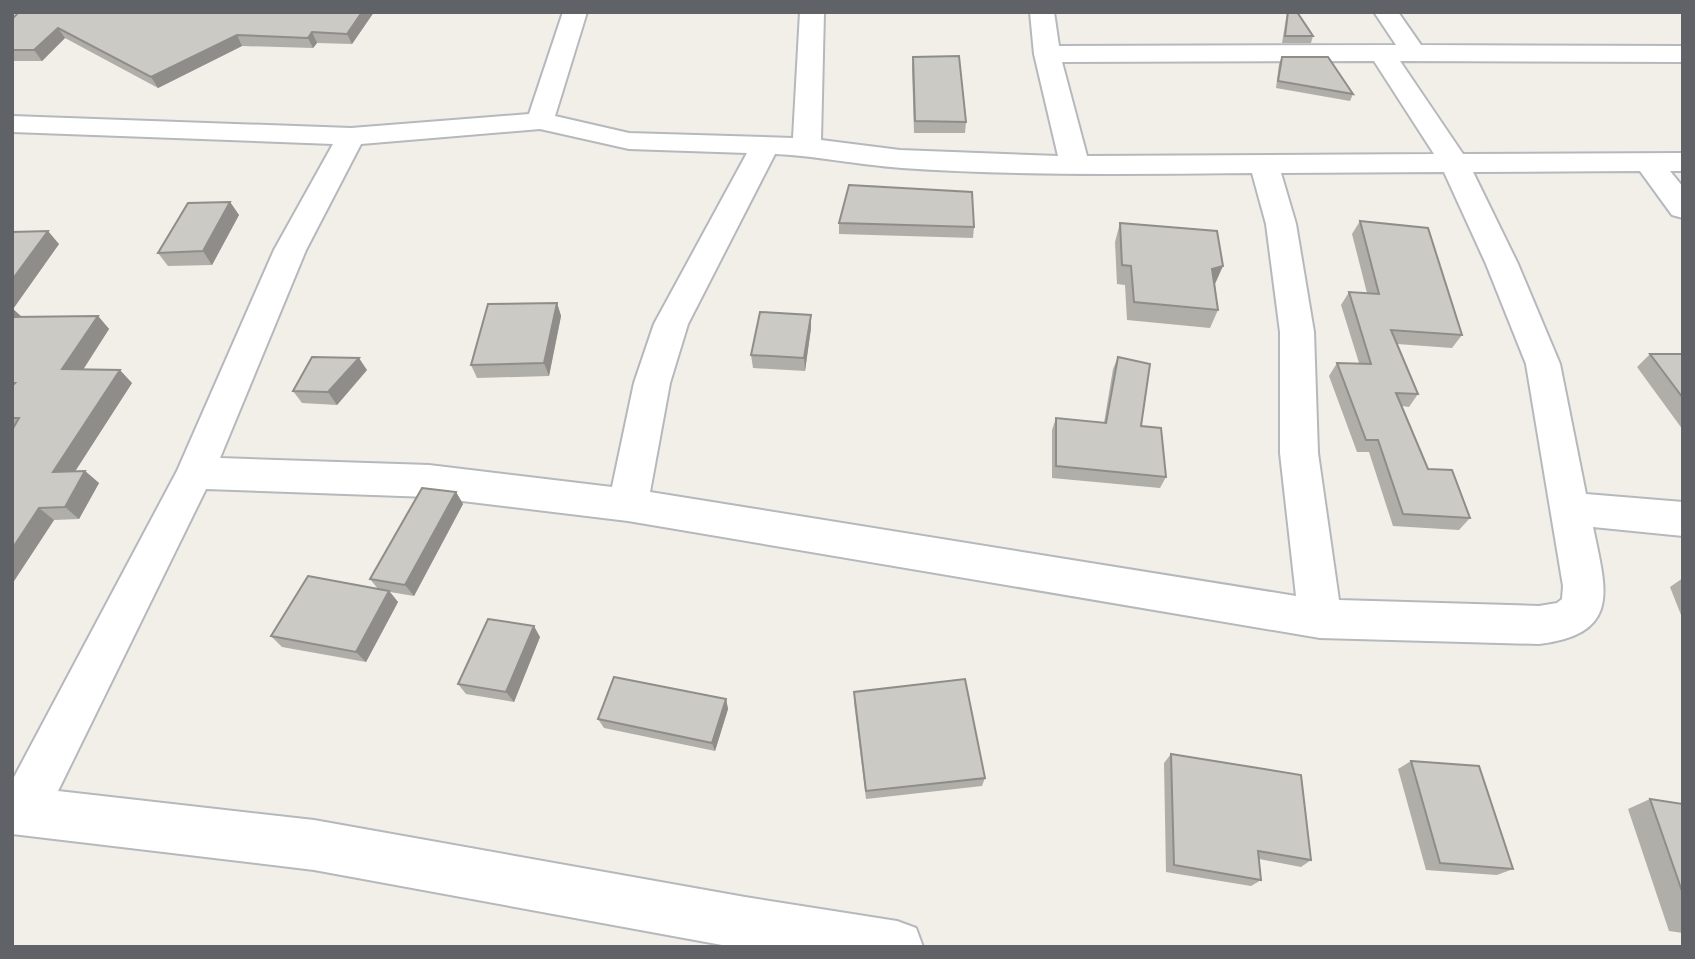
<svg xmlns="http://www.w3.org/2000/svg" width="1695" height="959" font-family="'DejaVu Sans',sans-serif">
	<rect width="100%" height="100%" fill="#f1efe8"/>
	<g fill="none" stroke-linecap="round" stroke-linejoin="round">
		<defs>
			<path id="minor" d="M563,12H587L555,116L629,133L793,138L800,12H824L821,140L900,150L1058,156L1034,54L1030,12H1054L1059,46L1396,45L1374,12H1398L1421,45L1683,46V62L1400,61L1463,154L1683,153V171H1670L1683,187V218L1672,215L1640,171L1473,172L1518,264L1560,364L1586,494L1683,502V536L1593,527C1606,590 1622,634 1539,644L1320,638L628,521L429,497L206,489L58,791L314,820L745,897L897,921L916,928L923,947H733L314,870L12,834V781L177,471L274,250L333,144L12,132V116L351,128L529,114ZM1374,61L1434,154L1087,156L1062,62ZM540,129L629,149L747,153L654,324L634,383L612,487L429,465L220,458L306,250L361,144ZM775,154C818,156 859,165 902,168C1018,176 1135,174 1252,173L1266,224L1280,332V453L1296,596L650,492L670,383L688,324ZM1444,172L1486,264L1526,364L1563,586L1562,599L1557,603L1539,606L1339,600L1318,453L1314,332L1296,224L1281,173Z"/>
		</defs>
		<use href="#minor" stroke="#b5b8bc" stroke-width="4"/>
		<use href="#minor" fill="#fff" fill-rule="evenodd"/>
	</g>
	<path fill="#afaea9" d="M19,12H374L352,44L317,43L313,48L242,46L158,88L65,38L42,61H12V19Z
		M1196,12H1244L1197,14Z
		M1287,12H1297L1313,36L1311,43H1282Z
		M913,57L966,122L965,133H914L912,68Z
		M1282,57L1353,94L1350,101L1276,88L1279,64Z
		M230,202L239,215L212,265L168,266L158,253Z
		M1360,221L1462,335L1452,348L1397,344L1418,394L1409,407L1402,406L1428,469L1470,518L1459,530L1393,526L1369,452H1357L1329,376L1337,363H1359L1341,305L1349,292L1367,293L1352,234Z
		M839,223L974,227L973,238L839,234Z
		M1120,223L1215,284L1218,310L1210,328L1127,320L1125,285L1117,284L1115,242Z
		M12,232L59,244L13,309L20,317L98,316L109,329L83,370L132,383L75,471H85L99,483L79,519L54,520L12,584Z
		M557,303L561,316L549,376L477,378L471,365Z
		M811,328L805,371L753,368L751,355Z
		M1650,354H1683V430L1637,367Z
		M1118,357L1141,426L1166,477L1160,488L1052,478V430L1056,418L1104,423L1113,369Z
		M367,370L337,405L302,403L293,391Z
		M456,492L463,504L414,596L390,592L398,602L366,662L282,647L271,636L378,589L370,579Z
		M1683,578V620L1670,587Z
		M540,637L514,702L466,694L458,684Z
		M854,692L985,778L982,786L866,799L854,702Z
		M726,699L728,709L715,751L604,728L598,719Z
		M1171,754L1311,860L1301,867L1259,859L1261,880L1251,886L1166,872L1164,763Z
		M1411,761L1513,869L1497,875L1426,870L1398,769Z
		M1650,799L1683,804V933L1669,931L1628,809Z"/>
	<path fill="#8f8d8a" d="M362,12H374L352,44L347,34Z
		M58,28L65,38L42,61L34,50Z
		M312,32L317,43L313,48L308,38Z
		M237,35L242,46L158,88L151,77Z
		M230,202L239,215L212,265L203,251Z
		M48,231L59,244L13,309L21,316L12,327V280Z
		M1223,266L1215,284L1205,288L1212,269Z
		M557,303L561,316L549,376L544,363Z
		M811,315V328L805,371L804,358Z
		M98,316L109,329L75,382L62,369Z
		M359,358L367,370L337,405L328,392Z
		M120,370L132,383L67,484L53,472Z
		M85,471L99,483L79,519L65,507Z
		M456,492L463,504L414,596L405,585Z
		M39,508L54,520L12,584V549Z
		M389,591L398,602L366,662L356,652Z
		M534,626L540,637L514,702L506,692Z
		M726,699L728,709L715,751L712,743Z"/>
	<path fill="#cccac5" stroke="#8f8d8a" stroke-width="2" d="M19,12H362L347,34L312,32L308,38L237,35L151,77L58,28L34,50H12V19Z
		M1288,12H1297L1313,36H1285Z
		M959,56L966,122L915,121L913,57Z
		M1282,57H1328L1353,94L1278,81Z
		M849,185L972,192L974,227L839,223Z
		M230,202L203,251L158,253L188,203Z
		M1360,221L1428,228L1462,335L1391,330L1418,394L1396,393L1428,469L1452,470L1470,518L1403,514L1378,440H1366L1337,363L1371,364L1349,292L1379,294Z
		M1120,223L1217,231L1223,266L1212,269L1218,310L1134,302L1131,266L1122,265Z
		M48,231L12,280V232Z
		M557,303L544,363L471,365L488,304Z
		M760,312L811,315L804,358L751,355Z
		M98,316L62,369L120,370L53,472L85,471L65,507L39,508L12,549V430L19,418H12V386L15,383H12V317Z
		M1650,354H1683V398Z
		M312,357L359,358L328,392L293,391Z
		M1118,357L1150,364L1141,426L1161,428L1166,477L1056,466V418L1106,423Z
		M422,488L456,492L405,585L370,579Z
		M308,576L389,591L356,652L271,636Z
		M488,619L534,626L506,692L458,684Z
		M614,677L726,699L712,743L598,719Z
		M965,679L985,778L866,791L854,692Z
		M1171,754L1301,775L1311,860L1258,851L1261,880L1174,865Z
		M1411,761L1479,766L1513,869L1440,863Z
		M1650,799L1683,804V894Z"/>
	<rect width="1695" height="959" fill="none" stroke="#5f6368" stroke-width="28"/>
</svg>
